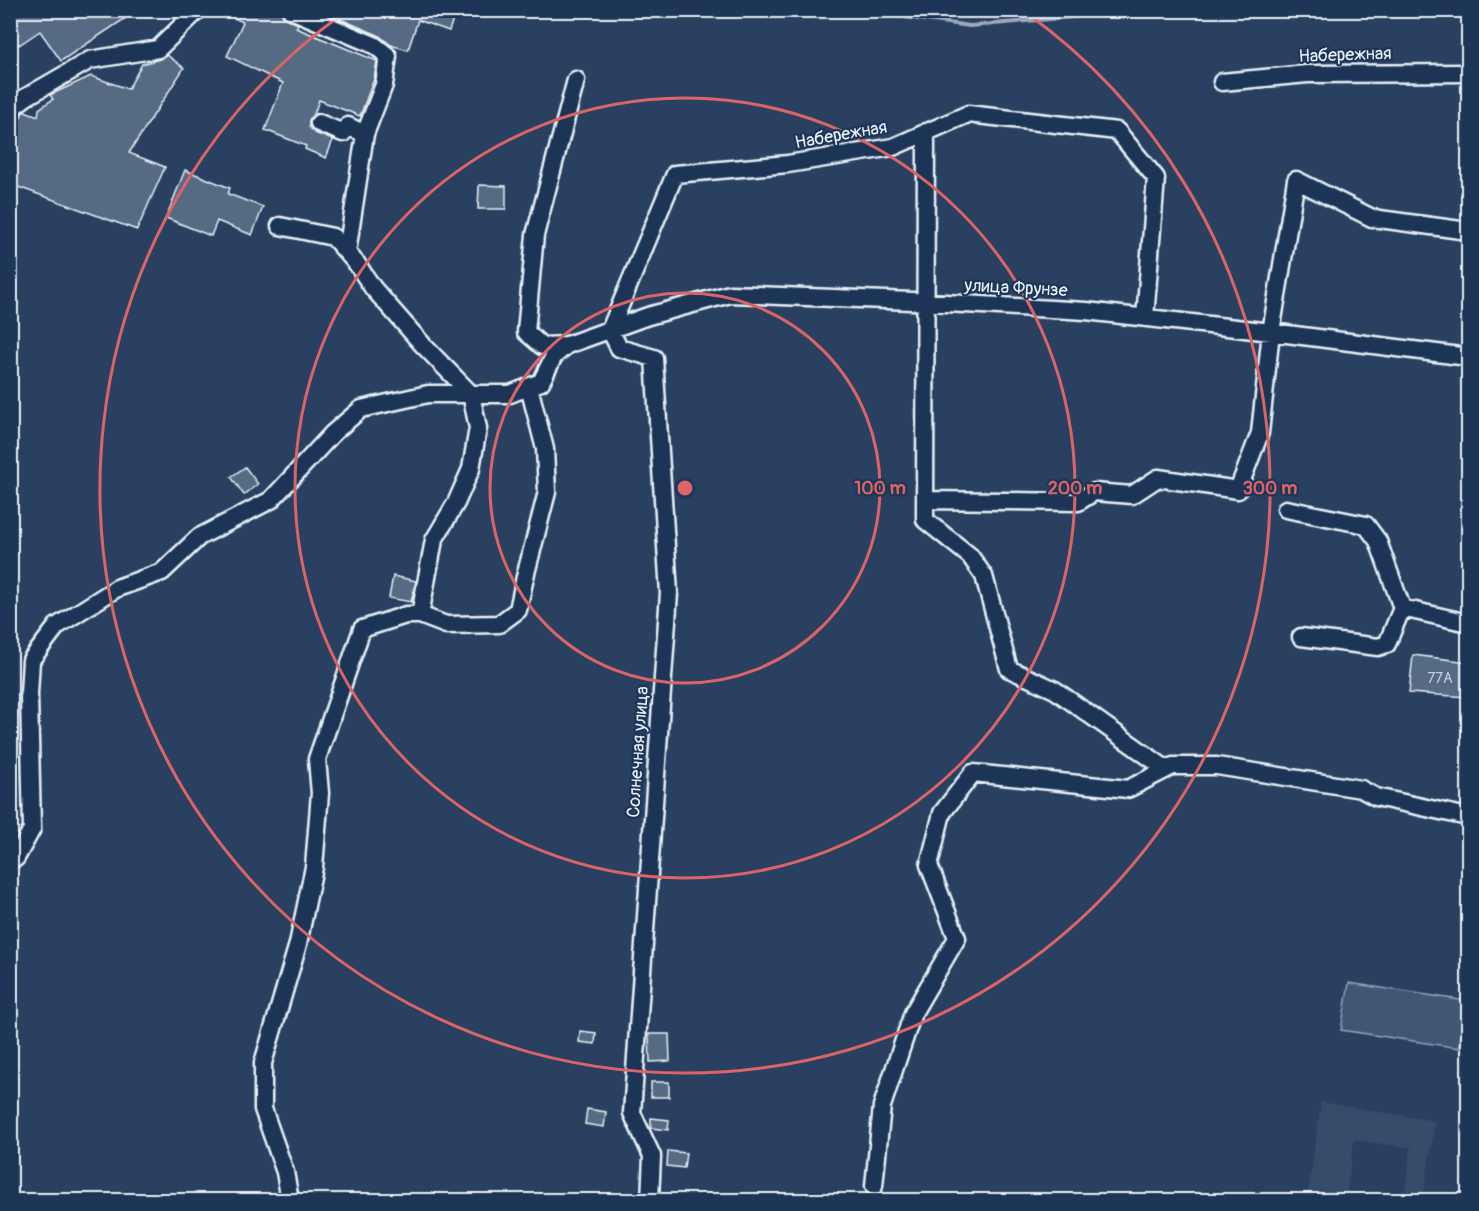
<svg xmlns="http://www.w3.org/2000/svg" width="1479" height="1211" font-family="Pangolin,sans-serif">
	<rect width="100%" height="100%" fill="#294061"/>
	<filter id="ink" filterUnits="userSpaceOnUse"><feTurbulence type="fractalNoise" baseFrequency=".0167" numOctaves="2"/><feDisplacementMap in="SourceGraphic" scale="12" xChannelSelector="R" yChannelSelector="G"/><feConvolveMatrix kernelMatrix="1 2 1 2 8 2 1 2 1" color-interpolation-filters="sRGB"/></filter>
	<g filter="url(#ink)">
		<path fill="#364d6b" d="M1321,1102L1435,1121L1423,1200H1404L1411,1148L1354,1140L1346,1196L1375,1200H1307Z"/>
		<path fill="#415774" stroke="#94a4b6" stroke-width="1.5" d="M1349,983L1466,1001L1465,1012L1468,1025L1461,1037L1459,1048L1341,1030Z"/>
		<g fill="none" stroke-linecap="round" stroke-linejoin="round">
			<path stroke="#9dabbd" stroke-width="4" d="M854,10L970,26L1153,10"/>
		</g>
		<path fill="#556a83" stroke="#e8f1f8" stroke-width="1.5" d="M10,10H138L61,61L40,31L19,45L10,32Z
			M217,10H281L283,17L298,24L296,28L377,61L374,79L360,116L319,100L314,114L309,120V127L315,133L333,140L326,158L305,149L306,146L265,130L283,83L227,56L243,22Z
			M319,10H456L449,31L418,20L408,50L391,45L378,35Z
			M167,55L184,68L129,153L165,167L137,230L10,184V142L23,112L25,111L38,116L39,109L53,99L50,95L91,76L128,89L142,64L160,59Z
			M185,170L230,188L228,194L263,207L252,235L217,221L211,236L166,218Z
			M479,185L506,186V209H478Z
			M245,467L258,484L244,495L231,477Z
			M393,576L416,581L411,602L389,598Z
			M1413,655L1468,662V697L1409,693Z
			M580,1031L596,1033L595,1044L579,1042Z
			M649,1034H669L670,1061L650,1062Z
			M651,1082H669V1097H651Z
			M587,1109L606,1112L604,1127L585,1124Z
			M651,1118L669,1120L668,1130L651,1128Z
			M668,1151L686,1153L684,1168L667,1166Z"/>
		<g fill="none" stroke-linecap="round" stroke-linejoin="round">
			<defs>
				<path id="minor" d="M291,10L374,45L388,56L384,85L365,134L347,252
					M576,80L535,235L526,332L542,346L567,345L648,316L730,294L912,301L1086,311L1271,332L1468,357
					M1222,82L1307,74L1468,73
					M10,109L26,97L90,60L158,49L198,10
					M319,123L343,133L348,126L365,134
					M926,132L925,520L970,556L984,576L1009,669L1055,690L1166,769
					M280,226L333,237L357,264L373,288L423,345L471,394L478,428L471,469L456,503L434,540L420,615L446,625L499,624L518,610L525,577L547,492L545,449L529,387
					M925,500L1078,502L1094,492L1132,495L1158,478L1238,490L1260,433L1271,332L1296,180L1372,218L1468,231
					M1286,509L1366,525L1378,541L1402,608L1468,623
					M1301,637L1378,647L1387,644L1402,608
					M10,860L16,858L32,829L29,694L31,660L57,626L117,588L162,572L199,537L271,500L333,433L361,409L428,394H510L541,382L554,356L567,345
					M874,1186L882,1106L913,1013L957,938L929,865L942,813L973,773L1128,789L1173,766H1217L1361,789L1376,797L1468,817
					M290,1200L285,1172L263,1109V1063L298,944L314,867L320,793L317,759L362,629L406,615H420
					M650,1200L652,1156L632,1113L669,593L654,358L619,348L610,330L675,174L788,164L893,147L968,114L1117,131L1156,178L1145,318"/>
			</defs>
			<use href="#minor" stroke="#e8f1f8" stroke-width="21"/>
			<use href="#minor" stroke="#1d3557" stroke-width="16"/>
		</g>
	</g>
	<g fill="none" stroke="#db6466" stroke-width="3">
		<circle cx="685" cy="488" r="195"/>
		<circle cx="685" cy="488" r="390"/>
		<path d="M1025 12A585 585 0 1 1 345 12"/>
	</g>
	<g text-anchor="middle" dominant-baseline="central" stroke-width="4.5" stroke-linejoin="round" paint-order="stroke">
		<g font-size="15" fill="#c3cfdb">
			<text x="1440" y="678">77А</text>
		</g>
		<g font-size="18" fill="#e8f1f8" stroke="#1d3557">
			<text transform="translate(1345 55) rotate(-2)">Набережная</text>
			<text transform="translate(841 135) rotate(-10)">Набережная</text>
			<text transform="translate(1016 288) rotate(3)">улица Фрунзе</text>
			<text transform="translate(638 752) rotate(-86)">Солнечная улица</text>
		</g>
	</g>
	<circle cx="685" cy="488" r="9" fill="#db6466" stroke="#1d3557" stroke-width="3"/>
	<g font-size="18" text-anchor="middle" font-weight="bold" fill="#db6466" stroke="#1d3557" stroke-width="4.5" stroke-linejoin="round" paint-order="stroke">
		<text x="880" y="494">100 m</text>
		<text x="1075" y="494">200 m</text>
		<text x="1270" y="494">300 m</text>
	</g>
	<rect width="1479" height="1211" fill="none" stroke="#1d3557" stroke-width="36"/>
	<rect x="18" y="18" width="1443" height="1175" fill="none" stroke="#e8f1f8" stroke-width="2" filter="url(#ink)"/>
</svg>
